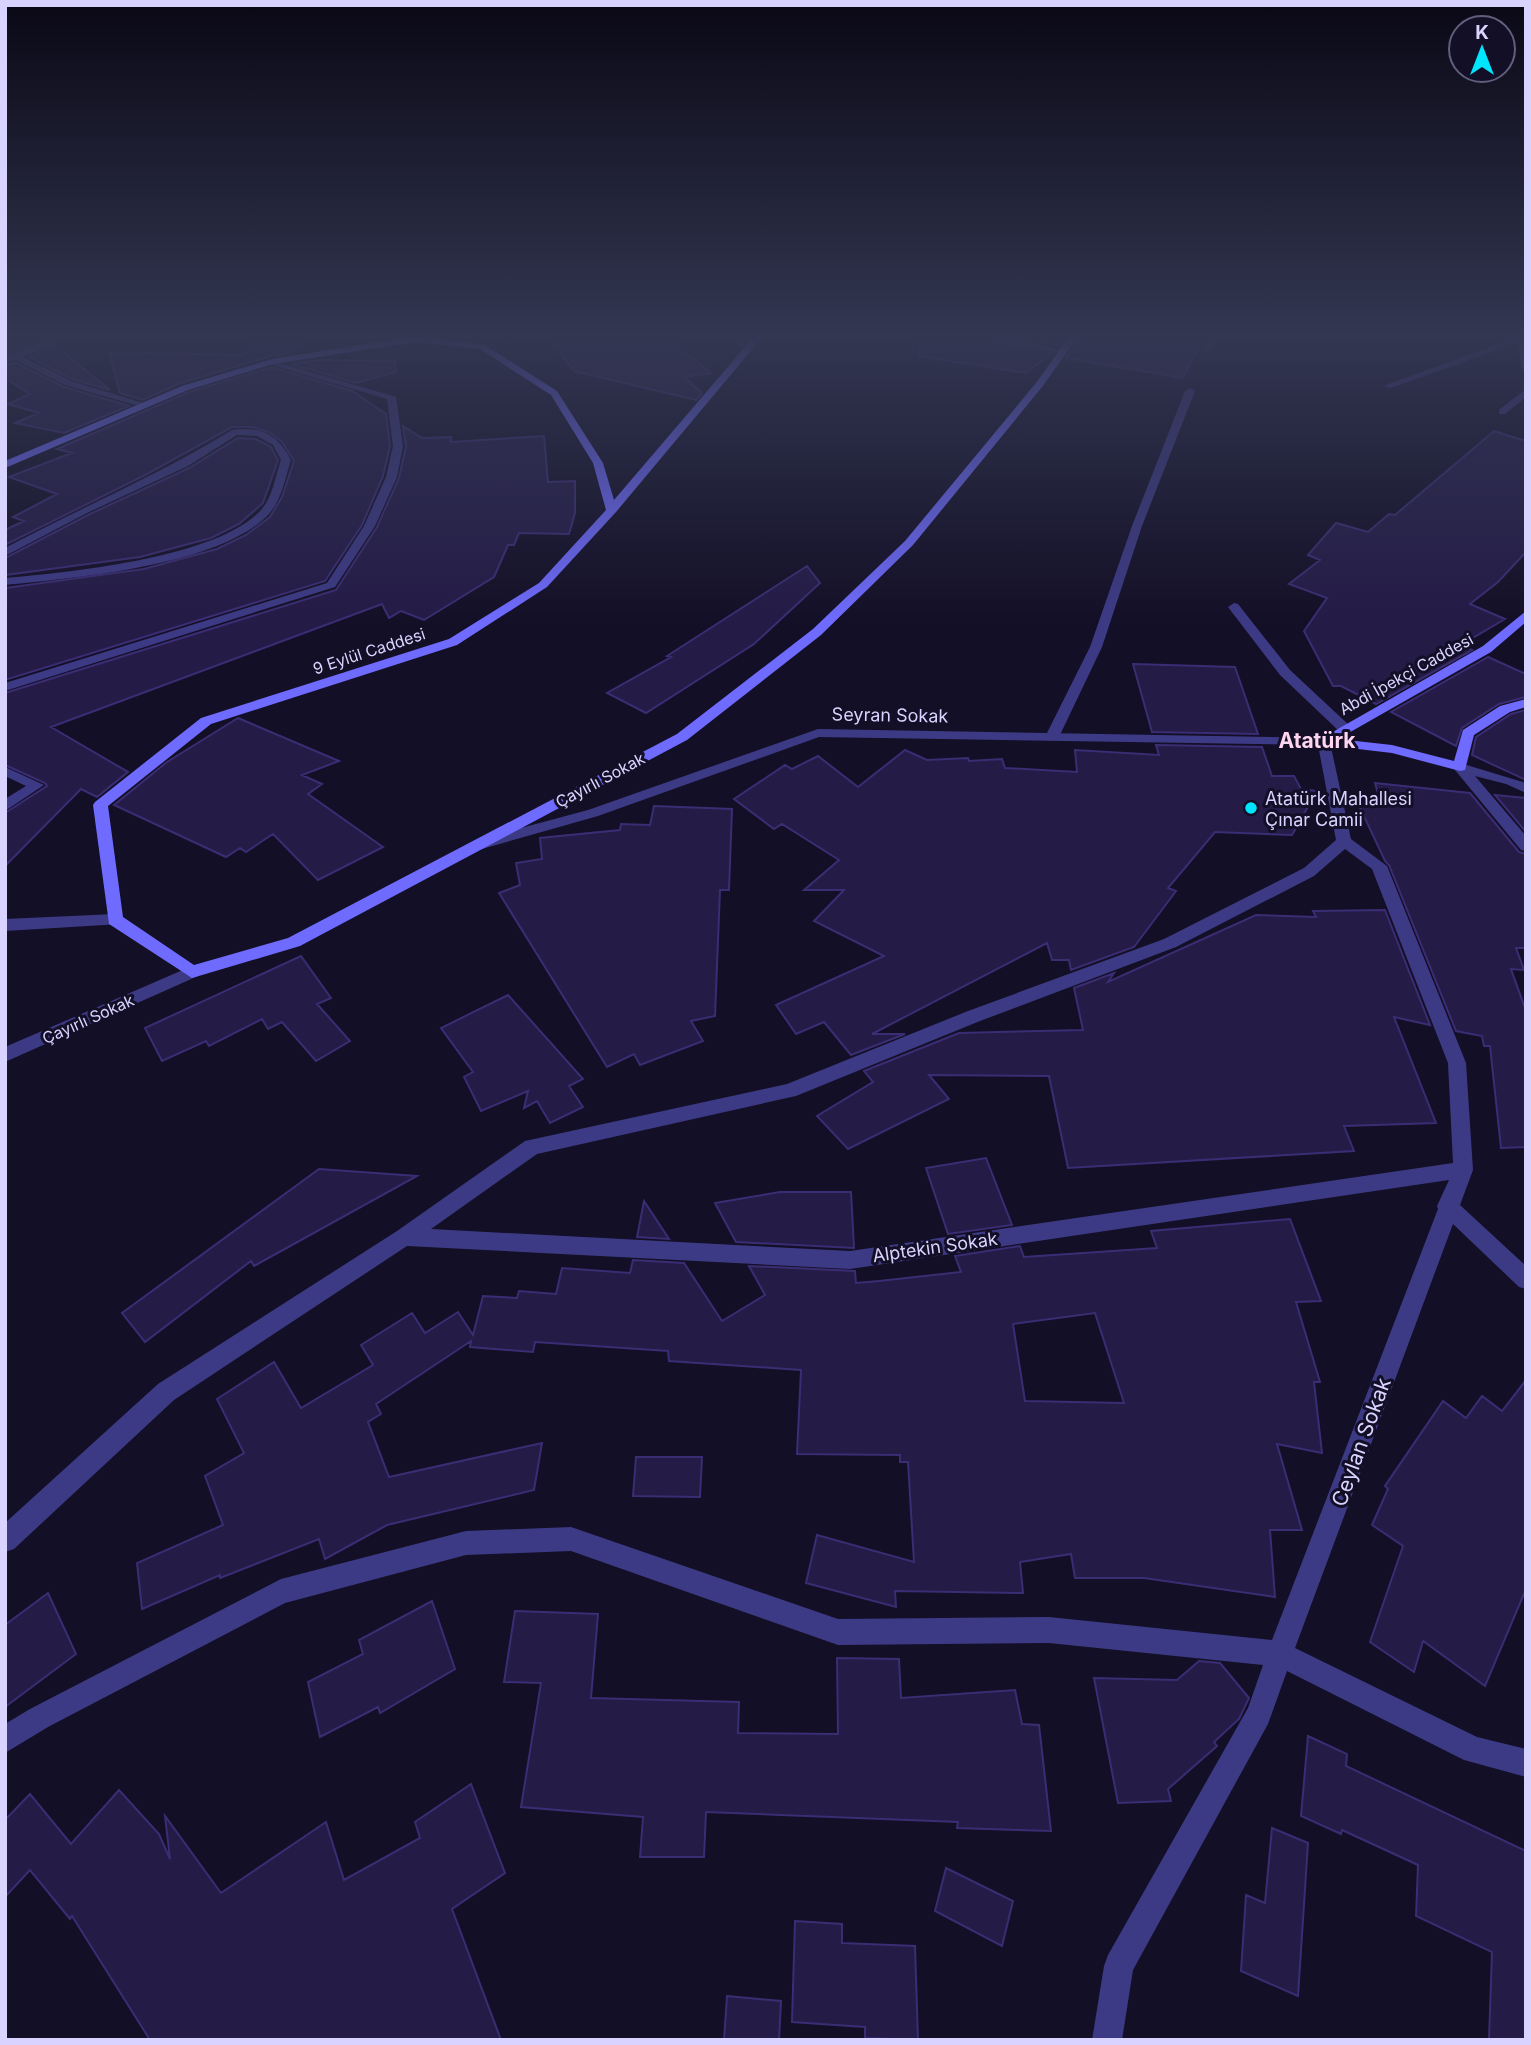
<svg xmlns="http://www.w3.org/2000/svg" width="1531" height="2045" font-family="Inter,sans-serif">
	<rect width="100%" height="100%" fill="#130f26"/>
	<path fill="#241b47" stroke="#3b2d73" stroke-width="2" fill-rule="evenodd" d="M27,335L45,337L5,355V341Z
		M547,335H664L711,373L684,377L702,393L696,400L574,371Z
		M921,335H971L1053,354H1050L1026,373L919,356Z
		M1007,335H1067L1059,346Z
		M1081,335H1204L1183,378L1066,358Z
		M253,343L300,344L293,353L271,356L181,383L142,400L120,393L109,352L243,355Z
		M54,345L110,390L72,379L29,357Z
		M320,360L395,361L396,372L356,383L291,364Z
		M16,363L64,387L129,406L64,433L15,423L39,413L8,404L30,394L5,378V365Z
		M271,367L352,391L386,414L390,446L383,476L362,525L325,581L5,680V588L144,569L217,549L246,535L270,517L282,497L294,461L282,442L269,432L252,427H232L147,474L5,545V530L24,521L13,517L57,494L9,477L72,453L57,449L189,392Z
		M403,426L422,438L451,437V442L544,436L548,482L575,481V513L569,534L519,533L514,545H508L494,577L424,620L401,611L389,618L382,604L51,727L128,772L97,797L81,789L5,866V813L47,786L45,783L5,765V693L336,590L377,527L399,478L406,446Z
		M1494,431L1526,441V552L1498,582L1470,604L1505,619L1461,645L1472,650L1376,704L1341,686H1333L1304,631L1327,598L1289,584L1320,560L1308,555L1336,523L1368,532L1389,514L1395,515Z
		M238,438L256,439L271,447L278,460L263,503L239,524L211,538L140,557L5,575V558L90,514L189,468Z
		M807,566L820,583L754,644L646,713L607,693L671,657L667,656Z
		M1488,657L1526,674V697L1499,704L1462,728L1456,746L1391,712Z
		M1133,664L1235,667L1258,734L1152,732Z
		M1526,710V780L1472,755L1476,737L1511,714Z
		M238,718L339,761L302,775L322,784L308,794L383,847L318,880L273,834L246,852L240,848L226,857L114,805L167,762Z
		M1156,745L1262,747L1272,776H1294L1301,789L1317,791L1292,835L1215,832L1168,888L1176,891L1134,947L1071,970L1069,960H1052L1047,943L872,1034H905L851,1055L824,1022L796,1034L776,1005L884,956L814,921L844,890H804L839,860L782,824L774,829L734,799L785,765L792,769L818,756L858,787L905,750L927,760L968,758L969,761L1002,759L1005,768L1077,772L1075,750L1159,755Z
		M1375,783L1470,793L1519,852L1526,854V948H1516L1524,970L1511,969L1526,1011V1147L1501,1148L1490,1046H1484L1482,1036L1456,1031L1389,865L1385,861L1355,797L1380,801Z
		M1495,795L1526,798V832Z
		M654,806L732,809L729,890H720L715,1016L691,1021L703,1041L640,1065L634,1054L607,1067L499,893L520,885L516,863L542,859L540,838L620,830L621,824L650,825Z
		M1385,910L1430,1025L1394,1017L1436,1123L1344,1126L1354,1151L1068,1168L1049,1076L929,1075L949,1099L848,1149L817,1116L873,1082L864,1071L959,1033L1083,1030L1074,988L1114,973L1108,982L1256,915L1316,917L1313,911Z
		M301,956L331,998L317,1004L350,1041L316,1061L282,1022L268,1029L262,1019L209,1046L206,1041L162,1061L145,1028Z
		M508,995L583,1079L569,1086L583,1107L550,1123L537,1101L524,1108L528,1091L481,1111L464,1077L473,1072L441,1028Z
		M986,1158L1012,1225L948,1234L926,1168Z
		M319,1169L417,1176L254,1266L251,1261L145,1342L122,1313Z
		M780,1192H851L854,1248L736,1242L715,1203Z
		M644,1201L669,1239L637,1237Z
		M1290,1219L1321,1301L1296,1302L1320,1382H1314L1322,1453L1277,1444L1302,1530H1270L1275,1597L1144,1578H1075L1071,1554L1020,1562L1023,1593L895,1591L896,1607L806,1583L817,1535L914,1562L908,1462H900V1455L797,1454L801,1370L669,1361L668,1351L535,1342L533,1352L470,1347L471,1341L376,1404L381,1414L368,1422L389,1477L542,1443L534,1490L387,1525L325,1559L319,1539L220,1578V1575L142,1609L137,1563L223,1525L205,1476L244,1453L217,1399L274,1362L301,1408L373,1365L361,1345L412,1313L425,1333L458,1312L473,1335L483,1296L517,1298L519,1291L556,1294L562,1268L630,1273L633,1260L684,1263L722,1321L765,1295L749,1266L855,1271L856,1283L879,1281L961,1272L955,1256L1020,1246L1024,1257L1157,1248L1151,1231ZM1095,1313L1124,1403L1025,1401L1013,1324Z
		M1526,1380V1589L1485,1686L1423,1641L1414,1672L1370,1642L1403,1546L1372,1525L1388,1489L1385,1486L1443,1401L1466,1418L1482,1396L1502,1411Z
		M636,1457H702L700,1497L633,1496Z
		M48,1593L76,1654L5,1707V1625Z
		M432,1601L455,1669L380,1713L378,1707L320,1737L308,1682L363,1654L359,1640Z
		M515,1611L598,1614L591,1698L739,1702L738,1733L838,1734L837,1658L899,1659L901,1698L1015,1690L1022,1724L1039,1725L1051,1831L957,1828L958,1822L706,1812L704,1857H640L643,1817L521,1807L541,1683L504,1682Z
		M1199,1661L1220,1663L1249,1698L1239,1719L1214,1742L1217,1746L1168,1789L1171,1801L1118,1803L1094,1678L1177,1680Z
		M1308,1736L1347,1754L1346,1766L1526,1851V2040H1489L1492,1952L1416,1916L1418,1865L1342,1830L1341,1834L1301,1816Z
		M471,1784L505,1873L452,1909L501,2040H150L72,1916L70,1919L30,1870L5,1897V1820L30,1794L71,1844L119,1790L159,1834L170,1859L165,1816L221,1893L326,1822L344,1880L420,1838L415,1822Z
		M1272,1828L1308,1843L1298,1996L1241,1971L1246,1895L1265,1903Z
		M946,1868L1013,1901L1002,1946L935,1911Z
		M795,1921L842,1924V1943L915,1946L918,2040L865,2038V2027L792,2022Z
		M727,1996L781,2001L779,2040H724Z"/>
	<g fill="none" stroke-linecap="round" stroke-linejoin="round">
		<path fill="#3d3a85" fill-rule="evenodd" d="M727,335H737L753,348L746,350Z
			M973,335H993L1068,351L1064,354Z
			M1190,388L1195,391L1142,526L1102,647L1059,737L1052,741L1047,740L1045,737L1090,647L1132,526L1185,391Z
			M1234,603L1238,604L1290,670L1350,726V732H1340L1280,675L1228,607Z"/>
		<path fill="#3d3a85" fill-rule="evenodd" d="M57,335H69L23,357L71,381L143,403V407L65,385L16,360L5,362V358L12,354Z
			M1212,335H1221L1209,351H1203Z
			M1523,335H1526V372L1522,369L1517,343L1391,388L1383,386Z
			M269,360L396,397L403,446L397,477L375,526L335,587L5,691V683L327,583L364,526L386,477L393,446L387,399L269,364Z
			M1526,389V397L1505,414H1499V410Z
			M232,430C262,426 277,434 291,460C285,478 282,500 268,515C218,566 75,578 5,585V578C70,572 217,558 261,510C273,497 275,476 281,460L273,445L257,436L237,435L188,466L89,512L5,556V548C80,508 159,475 232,430Z
			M818,729L1329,738L1351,839L1387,866L1466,1063L1473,1170L1460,1205L1526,1266V1289L1519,1287L1453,1224L1295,1648L1477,1737L1526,1749V1777L1464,1760L1287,1671L1268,1724L1133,1970L1122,2040H1092L1104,1966L1108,1955L1248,1708L1263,1665L1049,1643L838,1645L571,1551L466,1555L285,1603L48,1727L5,1753V1724L30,1709L281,1579L466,1531L571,1527L838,1619L1049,1617L1272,1640L1438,1209L1437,1206L1449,1180L850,1269L407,1246L174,1400L14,1549L5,1552V1523L158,1384L397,1231L525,1141L787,1084L968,1011L1164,939L1304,868L1336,840L1318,745L819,737L598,816L482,849L474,844L477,840L588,810ZM1345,849L1372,869L1448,1063L1453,1163L850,1251L431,1229L537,1154L796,1096L980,1021L1176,947L1314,876Z
			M1460,763L1526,783V793L1506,784L1475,776L1526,836V851L1521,850L1455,770V764Z
			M5,767L44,785L5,811V799L26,786L5,776Z
			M115,914L121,916L123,920L121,924L5,931V919Z
			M192,966L198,968L200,972L198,976L5,1062V1047Z"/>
		<path fill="#6f6bff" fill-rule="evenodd" d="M755,335H764L616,512L547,587L457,645L211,724L108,806L123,917L194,965L288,938L677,734L813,629L905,541L1036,383L1070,335H1079L1042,387L913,545L821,635L687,740L300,946L192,978L109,924L93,805L95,802L201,718L449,639L539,583L606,510L593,463L551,395L480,349L416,342L273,364L188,390L5,468V461L182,386L272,359L416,336L485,345L557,391L603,463L614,500Z
			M1526,611V622L1491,652L1338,739L1392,745L1454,761L1463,730L1500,706L1526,699V707L1510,712L1474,735L1465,770L1460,771L1392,753L1324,745L1317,741L1483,646Z"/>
	</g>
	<linearGradient id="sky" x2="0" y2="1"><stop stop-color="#0a0815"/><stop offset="0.54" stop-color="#333752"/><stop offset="1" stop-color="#333752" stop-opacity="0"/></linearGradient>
	<rect width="1531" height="622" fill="url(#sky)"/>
	<circle fill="#00e5ff" stroke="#130f26" stroke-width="2.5" cx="1251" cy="808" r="7"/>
	<g text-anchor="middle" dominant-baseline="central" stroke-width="6" stroke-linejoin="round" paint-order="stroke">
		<g font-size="16" fill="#d9d4ff" stroke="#130f26">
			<text transform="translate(369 651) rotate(-18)">9 Eylül Caddesi</text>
			<text transform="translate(1406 674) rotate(-29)">Abdi İpekçi Caddesi</text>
			<text transform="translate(600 780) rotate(-28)">Çayırlı Sokak</text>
			<text transform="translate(88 1019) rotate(-24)">Çayırlı Sokak</text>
		</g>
		<g font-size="18" fill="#d9d4ff" stroke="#130f26">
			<text transform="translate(890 715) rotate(1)">Seyran Sokak</text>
			<text transform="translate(935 1247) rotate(-8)">Alptekin Sokak</text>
		</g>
		<g font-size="18" fill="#d9d4ff" stroke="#130f26" text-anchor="start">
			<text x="1265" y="798">Atatürk Mahallesi<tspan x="1265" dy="21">Çınar Camii</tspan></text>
		</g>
		<g font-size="21" font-weight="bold" fill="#ffd6f0" stroke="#130f26">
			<text x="1317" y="740">Atatürk</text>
		</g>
		<g font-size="21" fill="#d9d4ff" stroke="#130f26">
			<text transform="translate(1361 1442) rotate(-70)">Ceylan Sokak</text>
		</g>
	</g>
	<rect width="1531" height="2045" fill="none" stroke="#d9d4ff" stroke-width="14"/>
	<g transform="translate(1482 49)"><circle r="33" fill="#130f26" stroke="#625e7d" stroke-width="2"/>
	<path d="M0-5L12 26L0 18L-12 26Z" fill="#00e5ff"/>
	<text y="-10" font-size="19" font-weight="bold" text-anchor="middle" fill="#d9d4ff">K</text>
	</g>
</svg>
